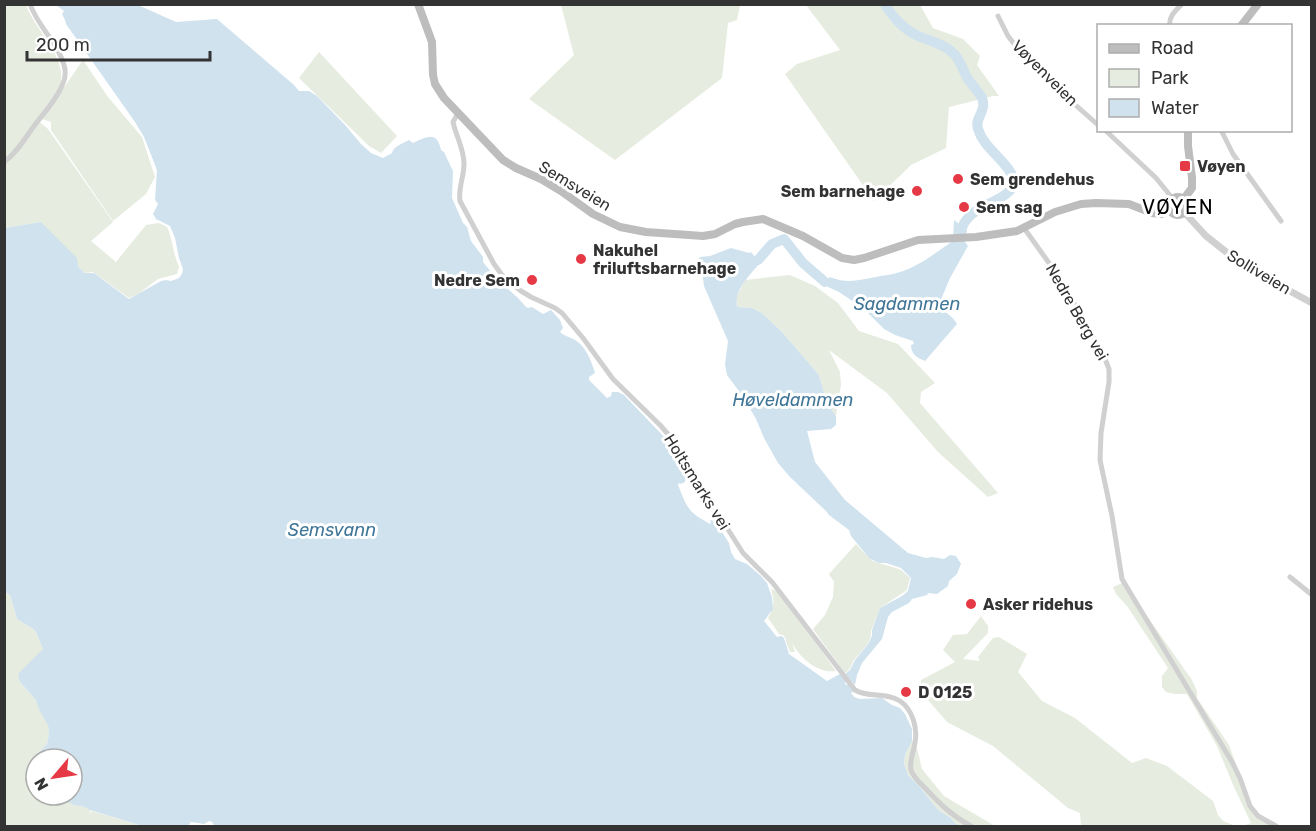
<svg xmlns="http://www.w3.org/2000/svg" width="1316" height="831" font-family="Rubik,sans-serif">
	<rect width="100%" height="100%" fill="#fff"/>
	<path fill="#e6ecdf" d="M5,5H26C34,28 65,56 61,80C60,88 43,111 37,120L48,129L113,222L91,241L116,262L146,225L159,223L167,227C173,240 173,253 179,267L177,274L158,279L138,294L129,298L93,272L84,273L41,222L5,228Z
		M561,5V4L740,5L737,20L728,23L722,78L615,160L529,99L574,55Z
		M806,5H920L933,28L963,39L980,56L977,65L999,96H993L949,107L946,148L911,165L874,201L785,74L797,64L840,50Z
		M319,52L397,136L381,153L369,146L299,78Z
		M83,60L108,97L142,137L155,177L146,194L113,221L51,130V122L42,119Z
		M790,275L815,286L838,303L859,331L898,344L935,383L921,392L920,403L998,493L988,497L938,452L887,393L829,350L840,372L841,385L836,416L827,403L819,375L782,332L762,313L752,308L737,307L736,298L745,280Z
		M856,544L872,561L896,568L901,570L910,578L907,590L880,608L871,631V636L867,645L854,660L849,670L845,673L813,629L825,615L833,597L834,582L829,574Z
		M1122,583L1142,609L1192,680L1197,691V698L1229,745L1251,805L1259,814L1281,826H1243L1251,823L1234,787L1217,746L1187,694H1175L1166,692L1162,687V676L1168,668L1127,606L1116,594L1113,587Z
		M771,589L776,591L821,650L836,671C818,674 800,658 792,643L795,652H790L786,642V639L783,635L779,634L768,618C774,608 775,601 771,589Z
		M4,592L10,595L17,619L35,630L43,649L20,682L36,700L39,710L48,724L49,734L47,744L34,758C34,761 34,765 34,768C33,779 27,781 36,791V795H41V797L44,798L49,796L47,795C55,795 67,799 73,805L85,807L91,810L89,815L92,811L139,825H161L166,826H5Z
		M981,616L988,626V633L963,659L980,661L978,657L993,638L999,637L1027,654L1018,672L1042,701L1075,718L1132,763L1146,758L1167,766L1213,801L1218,815L1223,821L1236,826H1081L1080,813L1068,808L993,746L947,722L922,693L921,680L955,662L943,650L953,635L967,634Z
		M912,741L916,744L922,769L944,796L995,826H961L955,823L951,818L938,810L920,787L908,775L904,764L905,755Z"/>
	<path fill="#cfe2ee" d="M56,5H138L176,22L217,19L294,85L299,91H309L317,96L346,126L361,144L371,153L383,158L392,153C394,146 402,144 409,140L413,143C428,136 437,131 441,150L444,152L453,171L452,198L463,223L467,227L471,241L483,257V262L496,278L518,298L526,307L528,308L532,307L543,314L551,310L560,320L563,328L560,332C565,337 572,337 578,342C587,349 592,363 595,373L589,377V380L607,398L611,396L612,392H618L624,395L668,441L686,476L685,482L681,484L679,483L678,485C682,494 685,505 692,512C697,517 704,520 710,524L711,523L710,520L715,521L729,543L731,552L735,559L747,564L761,576L767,583L772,597L773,609L764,621L777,637L781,636L784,638L789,654L827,681L840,674L846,682L845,683L846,685L848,684L854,691L851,693L854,697L860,699L882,698L892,705L900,708L905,714L912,729V741L905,755L904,764L908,775L920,787L938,810L951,818L955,823L961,826H218L214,825L212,822L209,821L204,824L191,822L188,826H166L161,825H139L90,810L85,807L73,805L71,803L64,802L54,795H72V759H36V791L31,786L28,777L29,774L33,773L35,767L34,758L47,744L49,734L48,725L39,710L36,700L20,682L18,674L43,649L35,630L17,619L10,595L5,592V228L41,222L77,258L78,266L84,273H94L129,299L161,281L166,280L171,281L179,278L182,274L183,269L179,258L175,238L170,226L156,219L153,214L158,204L155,200L157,170L144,137L135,122L66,24L65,20L62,14L64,11Z
		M954,220L967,230L965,242L968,246L950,278L940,302C943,314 952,314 957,324L925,361C918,358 911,355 911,345L914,344L913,341L895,335L884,329L863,308L839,292L828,287L825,282L830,277C846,284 860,280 876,277C884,275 892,275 900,272C920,266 936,252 953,241Z
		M731,248L749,253L751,252L760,263C749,276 734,290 737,307L752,308L762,313L782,332L819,375L827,403L836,416V425L831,429L807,431L815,462L845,500L908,553L926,558L932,557L944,559L950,555L956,556L961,564L957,574L949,581L948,586L937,594L928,593L927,595L912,599L909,603L892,612L888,617L882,639L862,663L857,675L855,685L845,674L850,670L855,660L868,644L872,636V630L880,608L902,596L908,591L911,578L901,568L886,563H879L870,559L851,536L849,530L829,515L826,511L790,477L778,463L764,438L756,419L744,398L727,375L725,364L728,341L704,286L702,270L697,262L700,257L710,256Z"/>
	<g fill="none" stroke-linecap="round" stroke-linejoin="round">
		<path stroke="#cfe2ee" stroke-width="10" d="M885,4C892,17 905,30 918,36C930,41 942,43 952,52C961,59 962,70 968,79C972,85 978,91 982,98C983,101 984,104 983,107C982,115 975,120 978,129C984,149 1007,160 1015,181C1011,200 980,203 968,218C962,224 961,231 959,240
			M758,260L772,244L784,239L803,263L825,282"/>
		<path stroke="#d0d0d0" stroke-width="5" d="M998,16L1008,36L1022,54L1062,93L1098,125
			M1170,26C1168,17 1176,10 1182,4
			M458,113L453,122C456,136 464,149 464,164C464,177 458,188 460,201L494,264L502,275L521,291L531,297L555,308L562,313L583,338L613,379L660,425L675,442L689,468L743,553L772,582L855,690C868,698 886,692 900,701C912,709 918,728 915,742C914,751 909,761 911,770C913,777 920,783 925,788C940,804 952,816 971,826
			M1105,130L1156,178L1173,199
			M1221,130L1233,154L1281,221
			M4,162C17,153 25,138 34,126C44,113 57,99 63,83C66,77 66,72 64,65C58,43 38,27 30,4
			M1024,228L1059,277L1103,354L1109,369V382L1101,433L1100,460L1112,516L1122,579L1232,762L1240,778L1250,806L1258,816L1276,826
			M1290,577L1312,595"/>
		<path stroke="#d0d0d0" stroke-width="7" d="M1184,212L1206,236L1244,266L1312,303"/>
		<path stroke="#bdbdbd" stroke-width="8" d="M418,4L432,42L433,75L435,84L444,98L503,160L516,168L541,179L561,191L593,214L620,227L646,232L703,236L715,234L735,224L743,222L763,219L803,236L842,258L854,260L864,258L918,240L976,237L1017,231L1055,212L1081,204L1096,203L1129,204L1152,213L1161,214L1170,210
			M1241,26L1258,4
			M1169 206a9 9 0 1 1 18 0a9 9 0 1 1-18 0Z
			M1183,200L1192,188V178L1188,146V130"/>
	</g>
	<g fill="#e63946" stroke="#fff" stroke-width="2">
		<rect x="1179" y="160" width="12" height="12" rx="3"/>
		<circle cx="958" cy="179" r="6"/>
		<circle cx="917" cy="191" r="6"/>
		<circle cx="964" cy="207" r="6"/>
		<circle cx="581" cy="259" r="6"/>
		<circle cx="532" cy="280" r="6"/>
		<circle cx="971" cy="604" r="6"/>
		<circle cx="906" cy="692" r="6"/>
	</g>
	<g text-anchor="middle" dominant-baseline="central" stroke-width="6" stroke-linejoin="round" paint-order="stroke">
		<g font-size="16" fill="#333" stroke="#fff">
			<text transform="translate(1045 73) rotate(45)">Vøyenveien</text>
			<text transform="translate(575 186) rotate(31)">Semsveien</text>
			<text transform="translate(1259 272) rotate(31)">Solliveien</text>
			<text transform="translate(1077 312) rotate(60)">Nedre Berg vei</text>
			<text transform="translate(697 482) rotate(58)">Holtsmarks vei</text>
		</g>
		<g font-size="16" font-weight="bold" fill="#333" stroke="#fff" text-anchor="start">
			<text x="1197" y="166">Vøyen</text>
			<text x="970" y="179">Sem grendehus</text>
			<text x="905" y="191" text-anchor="end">Sem barnehage</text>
			<text x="976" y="207">Sem sag</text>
			<text x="593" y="250">Nakuhel<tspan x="593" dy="18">friluftsbarnehage</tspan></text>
			<text x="520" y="280" text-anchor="end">Nedre Sem</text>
			<text x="983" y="604">Asker ridehus</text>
			<text x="918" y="692">D 0125</text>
		</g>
		<g font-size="18" font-style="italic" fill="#3f7597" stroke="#fff">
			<text x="907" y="304">Sagdammen</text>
			<text x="793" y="400">Høveldammen</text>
			<text x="332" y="530">Semsvann</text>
		</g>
		<g font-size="20" letter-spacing="1.5" fill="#000" stroke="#fff">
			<text x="1178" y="207">VØYEN</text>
		</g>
	</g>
	<rect width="1316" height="831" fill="none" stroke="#333333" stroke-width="12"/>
	<rect x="1097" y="24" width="195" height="108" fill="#ffffff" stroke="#adadad" stroke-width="1.5"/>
	<rect x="1109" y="44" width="30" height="9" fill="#bdbdbd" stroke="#adadad" stroke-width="1.5"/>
	<text x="1151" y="54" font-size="18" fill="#333333">Road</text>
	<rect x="1109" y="69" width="30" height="18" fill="#e6ecdf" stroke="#adadad" stroke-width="1.5"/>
	<text x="1151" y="84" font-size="18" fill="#333333">Park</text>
	<rect x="1109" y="99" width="30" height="18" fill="#cfe2ee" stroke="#adadad" stroke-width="1.5"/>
	<text x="1151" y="114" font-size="18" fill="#333333">Water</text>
	<g transform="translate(54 777) rotate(241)"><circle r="28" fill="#ffffff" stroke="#adadad" stroke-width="1.5"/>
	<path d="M0-4.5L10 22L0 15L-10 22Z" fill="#e63946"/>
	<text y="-9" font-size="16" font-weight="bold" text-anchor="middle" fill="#333333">N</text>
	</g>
	<path d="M27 51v9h183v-9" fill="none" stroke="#333333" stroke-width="3"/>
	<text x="36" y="51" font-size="18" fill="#333333" stroke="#ffffff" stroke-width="4.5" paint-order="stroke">200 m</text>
</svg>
